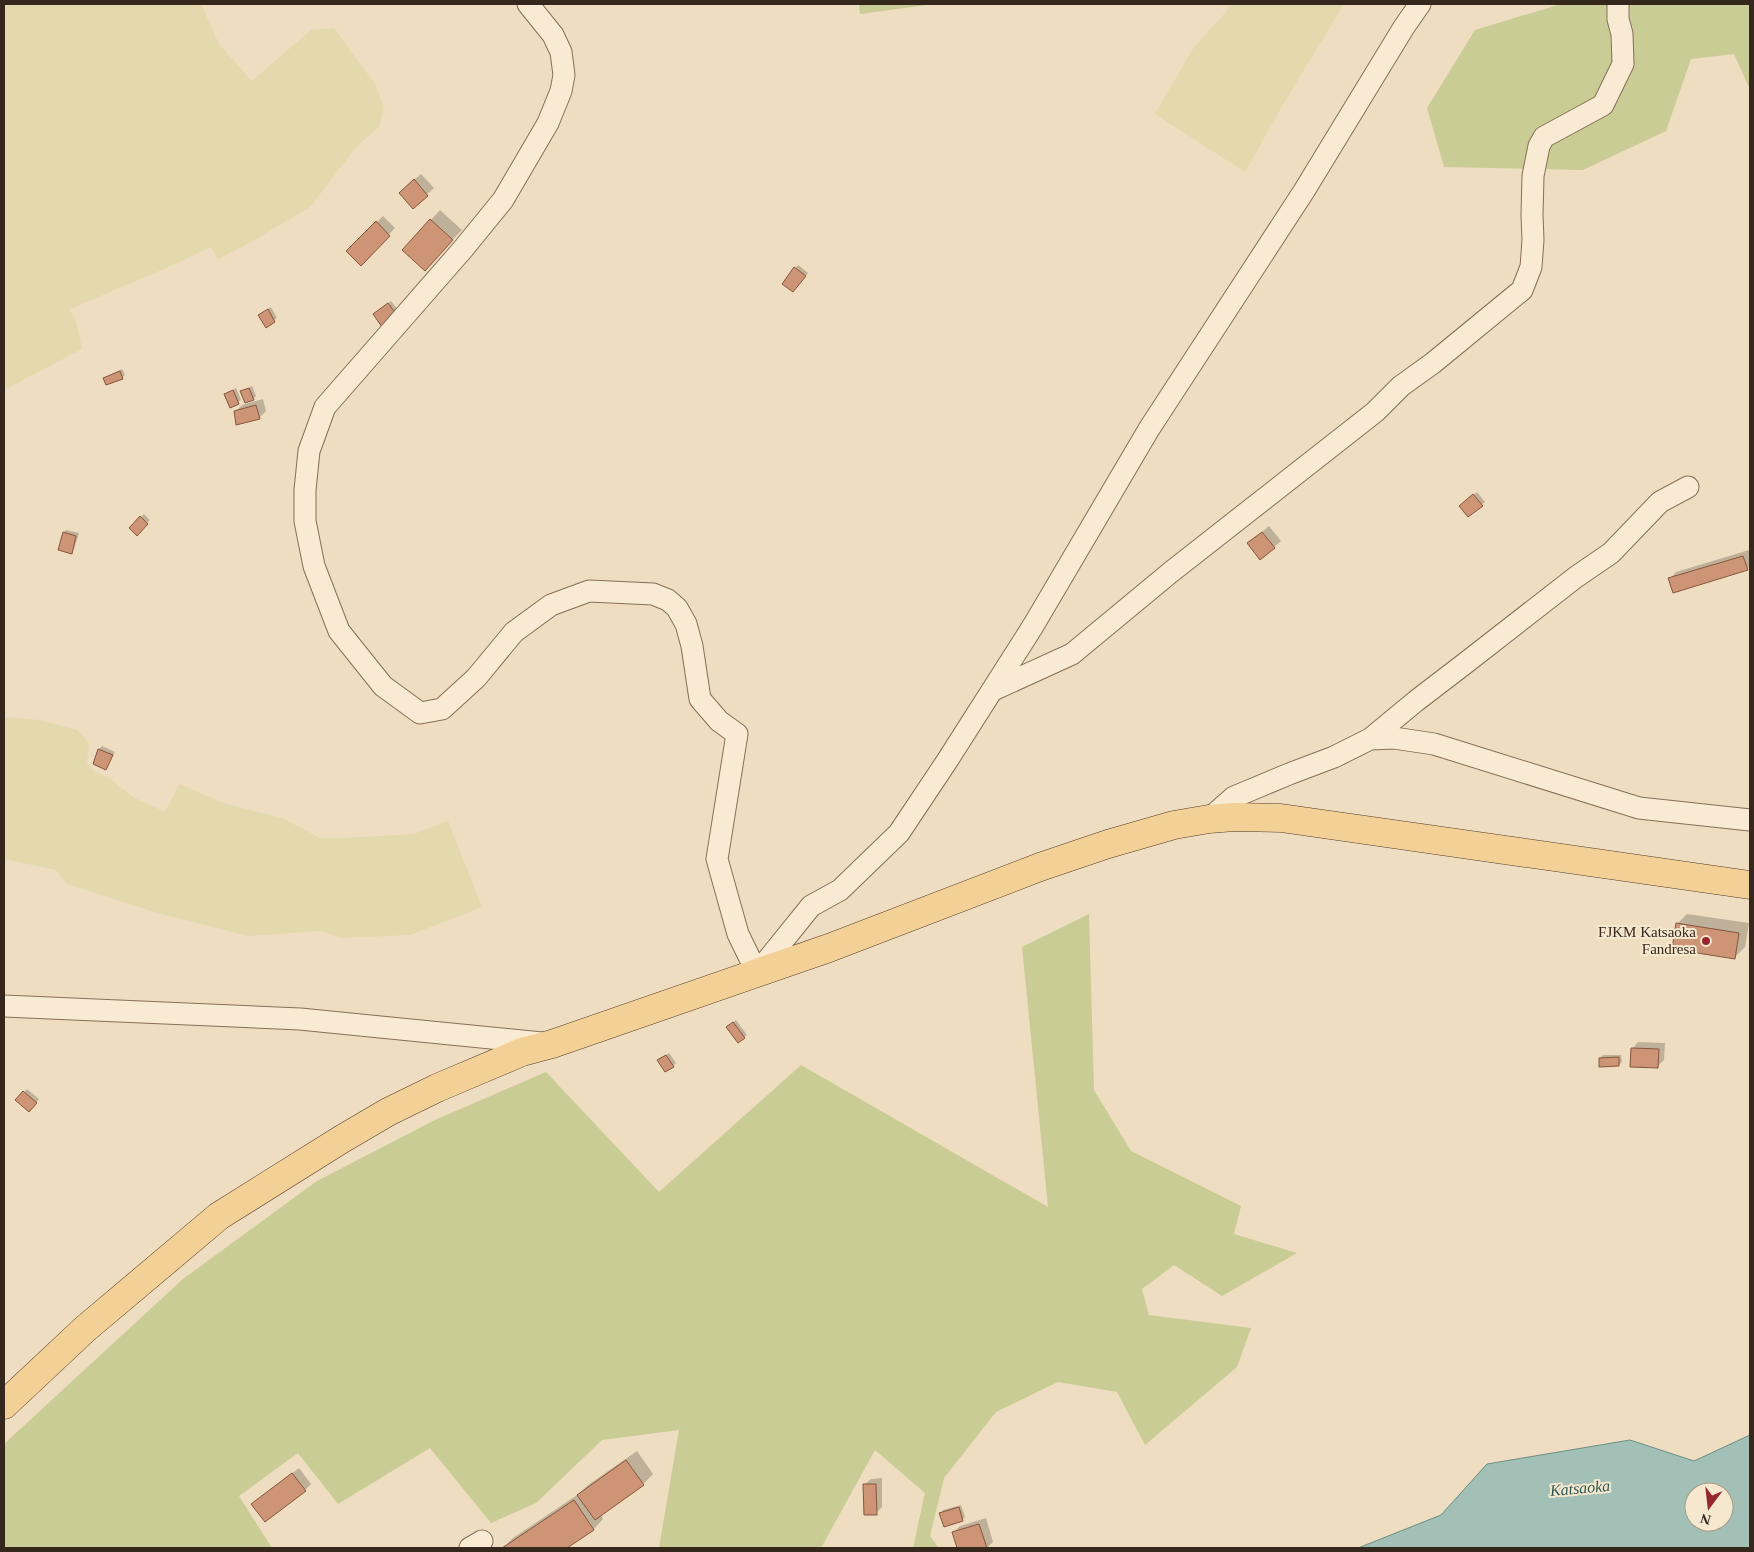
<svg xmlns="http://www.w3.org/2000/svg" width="1754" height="1552" font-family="Georgia,serif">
	<rect width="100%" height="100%" fill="#eeddc0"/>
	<path fill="#e4d8ad" d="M4,4H201L219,44L252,81L311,30L334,28L375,84L384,107L379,127L357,146L310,207L251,242L218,259L211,247L173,265L70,309L76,321L82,349L4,390Z
		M1230,4H1344L1281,108L1245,172L1155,114L1194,47L1226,12Z
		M4,717L39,720L77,730L89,743L87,763L95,772L108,777L133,797L165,812L180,784L223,803L282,818L320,838H347L414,834L448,821L482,907L410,935L341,938L321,931L248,936L158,913L67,884L56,870L4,859Z"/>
	<path fill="#c9cc94" d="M859,4H934L860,14Z
		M1561,4H1750V90L1734,54L1691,59L1666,131L1583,170L1444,167L1427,108L1475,30Z
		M1089,914L1094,1090L1131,1151L1241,1206L1234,1234L1297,1253L1222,1296L1174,1265L1142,1289L1149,1315L1251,1328L1237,1367L1145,1445L1117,1392L1058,1382L996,1412L944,1478L930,1536L939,1548H913L925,1493L875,1450L821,1548H659L679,1430L602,1440L536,1503L491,1523L430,1448L338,1504L298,1453L239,1496L272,1548H4V1444L183,1279L317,1181L435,1120L546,1072L659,1192L801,1065L1048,1207L1022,947Z"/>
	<path fill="#a3c0b6" stroke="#6a8e83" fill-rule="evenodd" d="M1750,1435V1548H1358L1441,1515L1487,1464L1630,1440L1694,1461ZM1694,1492H1724V1522H1694Z"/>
	<path fill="#0003" d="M421,174L434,188L413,207L407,186Z
		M440,210L462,230L434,259L431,220Z
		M383,216L395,228L361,264L348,251Z
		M798,265L808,273L796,288L795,268Z
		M391,301L399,311L377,312Z
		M271,307L277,318L266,326L259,315Z
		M122,369L125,375L122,378H104Z
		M252,386L256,396L253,399L242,391Z
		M236,388L241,400L231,406L226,394Z
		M263,399L266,411L259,418L236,411L242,405Z
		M1477,492L1485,502L1469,515L1464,503Z
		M144,514L150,520L137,534L131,528Z
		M1269,526L1281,541L1274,547L1249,543Z
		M66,530L79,533L74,549L71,552L64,532Z
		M1749,550L1750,566L1747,569L1670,579L1676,572Z
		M102,746L115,752L106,768L95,763L99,749Z
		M1687,914L1749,923L1745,947L1735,957L1677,924Z
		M736,1020L747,1035L744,1037L730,1025Z
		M1638,1042L1665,1043L1664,1060L1658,1066L1632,1049Z
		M669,1053L676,1063L673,1066L659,1060Z
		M1603,1055H1621L1622,1062L1619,1065L1600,1058Z
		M27,1089L39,1099L32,1108L17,1100Z
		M637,1451L653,1474L643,1484L601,1515L603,1519L594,1529L567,1547L568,1548H503L513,1538L580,1493L588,1485Z
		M299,1468L311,1484L305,1490L259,1498Z
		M882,1478V1507L876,1513L864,1485L871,1479Z
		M961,1505L965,1517L962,1520L941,1513L943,1510Z
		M986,1518L993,1542L987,1548H959L954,1532L960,1526Z"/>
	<path fill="#cd9475" stroke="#87563d" d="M414,179L428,196L413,209L399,193Z
		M430,219L453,240L425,271L402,250Z
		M376,221L390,236L361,266L346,251Z
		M794,267L806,276L793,292L782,284Z
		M388,303L397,315L382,327L373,314Z
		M268,309L275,322L266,328L258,315Z
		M120,371L123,379L106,385L103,378Z
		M249,388L254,400L245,403L240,391Z
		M233,390L239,404L230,408L224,394Z
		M256,405L260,419L236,425L234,411Z
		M1473,494L1483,506L1468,517L1459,506Z
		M140,516L148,524L137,536L129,528Z
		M63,532L76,536L72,554L58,550Z
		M1262,532L1275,548L1260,560L1247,543Z
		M1743,556L1748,570L1673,593L1668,578Z
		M98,749L113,755L106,770L93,764Z
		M1676,923L1739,933L1735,959L1672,949Z
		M733,1022L745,1038L738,1043L726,1027Z
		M1631,1048L1659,1049L1658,1068L1630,1067Z
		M666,1055L674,1067L665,1072L657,1060Z
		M1619,1057V1066L1599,1067V1058Z
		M23,1091L37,1103L29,1112L15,1100Z
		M626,1460L644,1485L595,1520L577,1495Z
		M292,1473L306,1491L265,1522L251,1504Z
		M863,1484H876L877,1515H864Z
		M574,1500L594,1530L567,1548H502Z
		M959,1507L963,1521L944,1527L939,1513Z
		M979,1524L987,1548H957L952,1532Z"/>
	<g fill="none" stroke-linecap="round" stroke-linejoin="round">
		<defs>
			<path id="minor" d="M528,4L553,35L561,52L564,75L561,91L548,123L503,200L463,249L325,407L309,451L305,490V521L314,566L339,631L383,686L420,713L442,709L476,678L514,632L551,605L589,591L653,594L668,600L677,608L686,624L692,646L700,699L719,721L737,734L717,859L738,934L757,973L811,906L840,890L899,833L947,761L1033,626L1149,429L1304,191L1404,27L1420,4
				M993,690L1072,654L1171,572L1375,412L1401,386L1433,363L1522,290L1531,267L1533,240L1532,215L1533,176L1539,146L1544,137L1603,105L1623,64L1622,34L1618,19V4
				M1370,739L1416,701L1463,665L1576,577L1611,553L1660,502L1688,487
				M1209,819L1234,797L1289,774L1334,757L1370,739L1394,738L1434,744L1639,808L1750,820
				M4,1006L300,1019L542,1043
				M470,1548L482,1541"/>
			<path id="major" d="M4,1405L85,1329L219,1216L342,1139L388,1112L437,1088L522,1052L552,1044L829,948L1040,867L1108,844L1174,825L1209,819L1234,817L1281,818L1750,885"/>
		</defs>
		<use href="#minor" stroke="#876e58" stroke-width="23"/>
		<use href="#major" stroke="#553d2c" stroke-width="29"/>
		<use href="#minor" stroke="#f9ebd3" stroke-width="21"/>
		<use href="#major" stroke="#f3d096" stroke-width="28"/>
	</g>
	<circle fill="#97272f" stroke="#f6e8cf" stroke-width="2" cx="1706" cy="941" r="5"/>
	<g text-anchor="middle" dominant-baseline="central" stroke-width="4" stroke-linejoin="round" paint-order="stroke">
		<g font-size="15" fill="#36271c" stroke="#f6e8cf" text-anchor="end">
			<text x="1696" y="932">FJKM Katsaoka<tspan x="1696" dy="17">Fandresa</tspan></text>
		</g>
		<g font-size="16" font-style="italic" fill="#2b5751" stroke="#f6e8cf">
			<text transform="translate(1580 1488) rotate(-5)">Katsaoka</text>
		</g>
	</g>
	<rect width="1754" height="1552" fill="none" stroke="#36271c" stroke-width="10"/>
	<g transform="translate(1709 1507) rotate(195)"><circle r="24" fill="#f6e8cf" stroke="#a99b87"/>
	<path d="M0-4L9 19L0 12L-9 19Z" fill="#97272f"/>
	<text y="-8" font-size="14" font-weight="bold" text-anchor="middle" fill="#36271c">N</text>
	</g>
</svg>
